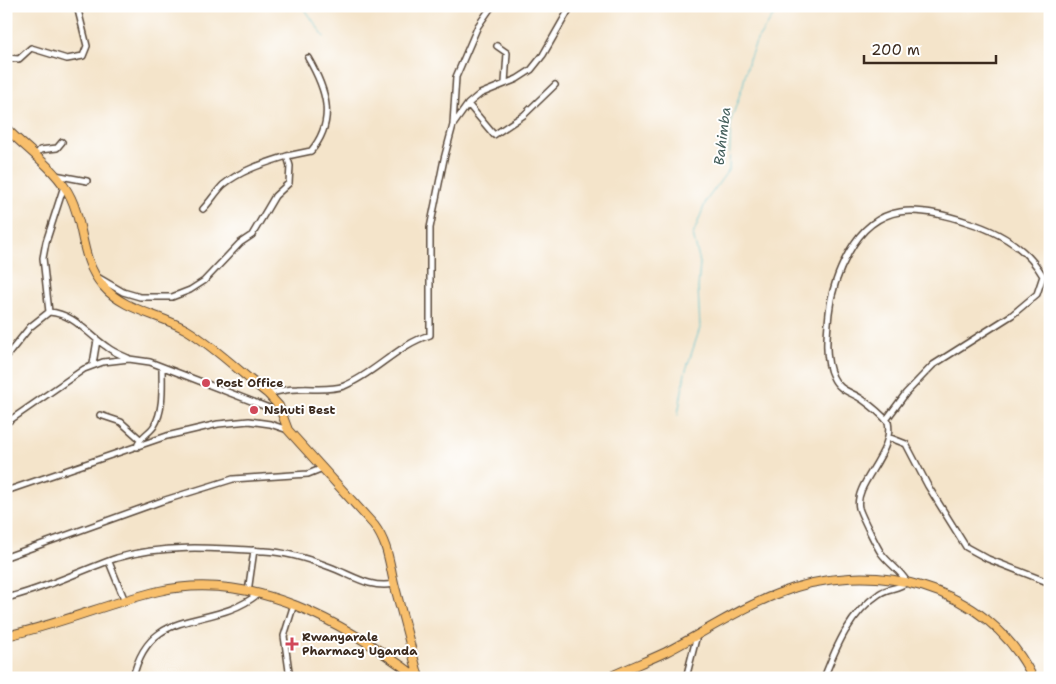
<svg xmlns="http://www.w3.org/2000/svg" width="1056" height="684" font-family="'Shantell Sans',sans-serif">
	<rect width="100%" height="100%" fill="#fff"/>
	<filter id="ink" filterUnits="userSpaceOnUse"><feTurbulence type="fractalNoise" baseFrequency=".02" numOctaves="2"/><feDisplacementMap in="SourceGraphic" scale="10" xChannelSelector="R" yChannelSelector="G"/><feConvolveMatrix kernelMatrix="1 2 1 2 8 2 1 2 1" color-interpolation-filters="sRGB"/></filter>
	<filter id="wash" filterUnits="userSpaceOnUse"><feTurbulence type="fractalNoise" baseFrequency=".0096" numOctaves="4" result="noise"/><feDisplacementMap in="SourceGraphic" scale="20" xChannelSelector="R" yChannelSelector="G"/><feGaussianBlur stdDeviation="1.12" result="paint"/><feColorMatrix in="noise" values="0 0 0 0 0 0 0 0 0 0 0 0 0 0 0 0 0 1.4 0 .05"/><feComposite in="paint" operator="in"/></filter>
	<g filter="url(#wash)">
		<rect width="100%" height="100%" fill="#f4e4ca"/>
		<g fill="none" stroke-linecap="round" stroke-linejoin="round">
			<path stroke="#4fbcc8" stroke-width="1" d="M303,6L324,37
				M678,415L685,373L700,328L698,288L700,263L693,235L706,201L729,169L731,120L743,85L749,59L757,40L780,6"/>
		</g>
	</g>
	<g filter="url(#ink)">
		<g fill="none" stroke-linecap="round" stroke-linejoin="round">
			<defs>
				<path id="minor" d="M6,13L7,6
					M497,46L507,53L505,83
					M6,58L19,59L31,48L67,59L83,56L87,46L77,6
					M468,104L494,135L524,115L555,85
					M453,124L456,77L478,26L492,6
					M35,156L40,150L57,148L62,142
					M55,175L87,181
					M203,209C210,202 216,192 223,185C241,170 265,163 287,156
					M99,278L123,292L140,297H172L190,290L204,281L240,243L252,235L275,196L289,183L290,166L287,156L311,151C337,120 326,89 308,58
					M49,312L43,258L46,242L64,186
					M6,357L30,327L49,312C75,314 87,334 107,347C113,352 121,355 128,358
					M93,364L97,340
					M268,394C278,391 288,389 298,389C313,388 330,391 344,386C376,373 397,345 430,335V228L444,159L453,125L468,104L480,94L517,79L531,70L543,55L571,6
					M100,415L121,422L140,439
					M6,423L84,369L103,362L129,359L150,362L176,372L282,413
					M888,437L906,444L928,486L966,547L988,559L1050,583
					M137,447C140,436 149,434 154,426C164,410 162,386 162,367
					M6,491L167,436L218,424L249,421L270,424L288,430
					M6,557L162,501L233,479L308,474L323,468
					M109,562L125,601
					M248,592L254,550
					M6,598C45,589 79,571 117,558C163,544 216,548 264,551C286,552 309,559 330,567C352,575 370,589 394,584
					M133,678C150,603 211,632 258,594
					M290,678L284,636L294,604
					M686,678L697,635
					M824,678C836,647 850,613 879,594C888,587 898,590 907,582C900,570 889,564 881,553C877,547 861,515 859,508C853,484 895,453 888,422C882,415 870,405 863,400C852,392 839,391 833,377C824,359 827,333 829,313C831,291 838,272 849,252C877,201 918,206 967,222C997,231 1027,248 1043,276L1037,294L1012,315L933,365L906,393L886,420"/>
				<path id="highway" d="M6,128C27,150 58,170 71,198C85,227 80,260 103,286C124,311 160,314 187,330C216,348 241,373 268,394L279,406L288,430L374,525C389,545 389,564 395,587C403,617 411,647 419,678
					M6,636C58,625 108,603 159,591C254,570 345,623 418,678
					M607,678C626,669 647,661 666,652C703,633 738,609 777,594C870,556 988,584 1033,678"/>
			</defs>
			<use href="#minor" stroke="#574638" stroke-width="8"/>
			<use href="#highway" stroke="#574638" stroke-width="10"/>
			<use href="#minor" stroke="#fff" stroke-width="5"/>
			<use href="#highway" stroke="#f8bf6c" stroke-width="8"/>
		</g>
	</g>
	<g fill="#d1495b" stroke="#fff" stroke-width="2">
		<circle cx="206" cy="383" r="5"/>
		<circle cx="254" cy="410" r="5"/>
		<path d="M289.5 636.5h5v5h5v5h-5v5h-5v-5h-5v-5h5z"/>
	</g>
	<g text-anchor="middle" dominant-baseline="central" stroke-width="4" stroke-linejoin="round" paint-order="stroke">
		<g font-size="12" font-weight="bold" fill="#3b2a1e" stroke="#fff" text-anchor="start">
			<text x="216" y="383">Post Office</text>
			<text x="264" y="410">Nshuti Best</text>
			<text x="302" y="637">Rwanyarale<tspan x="302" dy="14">Pharmacy Uganda</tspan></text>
		</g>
		<g font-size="14" font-style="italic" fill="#425d5a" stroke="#fff">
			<text transform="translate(722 136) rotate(-83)">Bahimba</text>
		</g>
	</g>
	<rect width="1056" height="684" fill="none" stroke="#fff" stroke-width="25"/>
	<path d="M864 55v8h132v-8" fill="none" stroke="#3b2a1e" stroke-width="2.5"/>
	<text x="871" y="55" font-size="15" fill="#3b2a1e" stroke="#ffffff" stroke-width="4" paint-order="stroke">200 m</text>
</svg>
